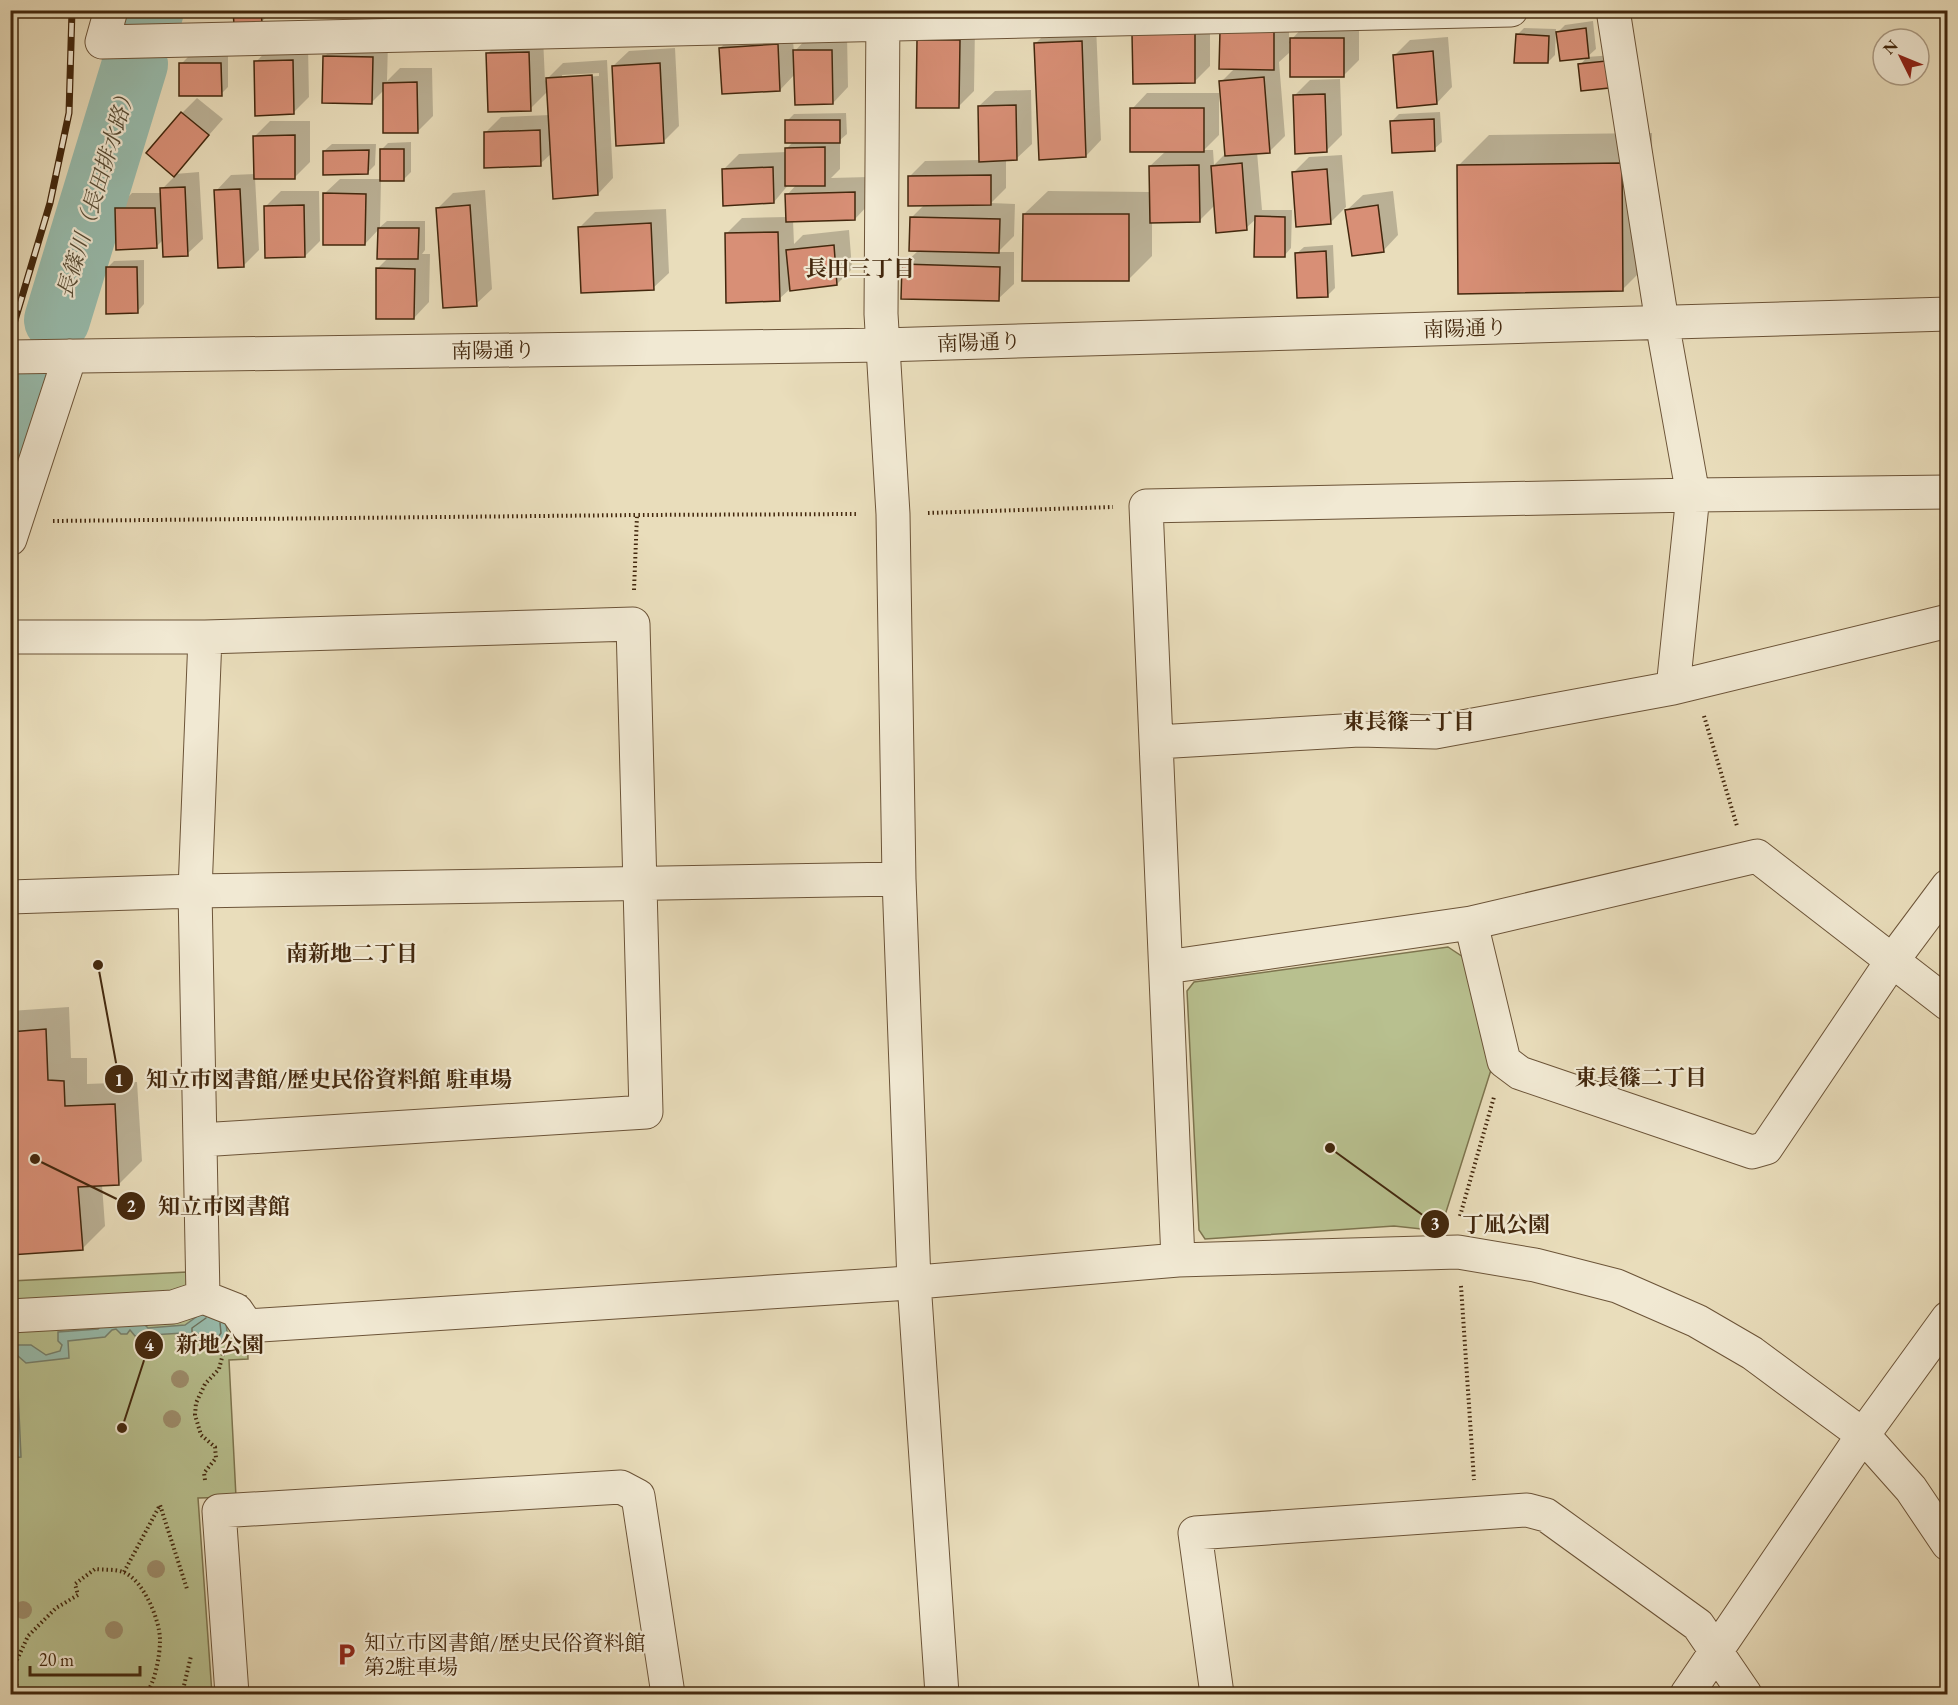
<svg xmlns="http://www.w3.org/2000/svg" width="1958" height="1705" font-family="'EB Garamond','Noto Serif JP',serif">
	<rect width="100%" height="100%" fill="#e9ddbb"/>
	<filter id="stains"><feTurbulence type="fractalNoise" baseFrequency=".00333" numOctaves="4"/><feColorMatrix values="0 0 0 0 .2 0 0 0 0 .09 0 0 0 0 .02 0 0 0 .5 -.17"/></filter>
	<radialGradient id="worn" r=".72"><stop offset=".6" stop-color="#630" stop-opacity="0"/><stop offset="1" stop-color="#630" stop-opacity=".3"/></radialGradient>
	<path fill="#b8c08f" stroke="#7d744e" stroke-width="1.5" d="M1448,947L1463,957L1491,1070L1440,1231L1394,1226L1205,1239L1199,1230L1187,991L1194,982Z
		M187,1272L232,1295L246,1296L248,1359L229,1360L236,1497L198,1498L212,1694H11V1281Z"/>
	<path fill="#98bcad" stroke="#76806d" stroke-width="1.5" d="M206,1310L225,1315L228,1340L208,1344L183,1333L135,1336L130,1330L127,1334H121L116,1329L112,1330L105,1337L68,1341L69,1358L26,1363L18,1356L11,1357L10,1346L12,1345H31L46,1355L60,1351L62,1345L58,1341V1332L98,1329L108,1318L137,1317L148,1328L185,1325Z
		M18,1391L21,1457L11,1458V1392Z"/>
	<path fill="#0003" fill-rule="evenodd" d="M234,10H268L269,15L261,22Z
		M1289,17V42L1307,23H1359V60L1344,75L1289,43V53L1279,62L1285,136L1270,151L1257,152L1262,210H1292L1291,248L1284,256L1256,219L1246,228L1216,204L1199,221L1152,222V256L1128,280L1024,214L1048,191L1151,192L1150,166L1166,151L1132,109L1147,93H1219V135L1204,150H1213L1214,165L1227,152L1221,82L1235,68L1221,67Z
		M1210,18V66L1195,81L1134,82Z
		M1593,21L1596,49L1587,57L1613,55L1616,79L1580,65L1588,56L1558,32L1565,25Z
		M934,25L975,26L974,91L958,107L919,41Z
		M1096,26L1101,140L1086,156L1035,44L1051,28Z
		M1524,28L1556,29L1555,55L1548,62L1517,35Z
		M792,29L794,52L810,35H847L848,87L833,103L795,74L780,90L720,48L736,33Z
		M543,37L545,81L563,63L607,60L613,178L598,194L552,153L540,164L485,133L501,117L550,115L548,91L530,109L487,54L503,39ZM599,73V76L562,78V75Z
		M1448,37L1452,87L1437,103L1394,56L1410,40Z
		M340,42H388L387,81L400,68H432L433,116L418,131L384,90L371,103L324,57Z
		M271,46H308L309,97L293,113L256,62Z
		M675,48L679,126L663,142L613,66L629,51Z
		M228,56V87L221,94L181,64L188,57Z
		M1340,79L1342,135L1326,151L1294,96L1310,80Z
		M1031,90L1032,144L1016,159H1006V188L991,203L1015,204L1014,236L998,252H1014V284L998,299L903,265L919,250L911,218L925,204L910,176L925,161L980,160L979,106L995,91Z
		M197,98L223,119L175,174L199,172L203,239L187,254L164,239L156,247L117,209L132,193H162V189L175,176L182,113Z
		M1440,112L1442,142L1434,149L1392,121L1399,114Z
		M846,113L847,134L840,140V169L831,178L869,177L870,203L855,219L793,220L794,244L803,235L849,230L852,269L837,284L790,289L779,299L726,234L742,218L787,217V195L797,184H789L774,202L723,170L739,154L787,152V148L793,142L787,121L794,114Z
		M270,121H310V162L295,177L255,178L259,250L244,265L216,191L231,175L255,174V136Z
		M1652,133L1653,259L1622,290L1458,166L1489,135Z
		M411,142V172L403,180H381L380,227L387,221H425V250L422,254H430L429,302L414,318L377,269L389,257L379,229L365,244L324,194L340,179H381V150L388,143Z
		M332,144H376L375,165L368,172L324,151Z
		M1342,155L1346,207L1330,223L1294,172L1309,157Z
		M485,190L492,289L476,304L438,208L453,193Z
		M281,191H319L320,241L305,256L265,207Z
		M1393,191L1398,235L1383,251L1347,210L1363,195Z
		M666,209L669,273L653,288L579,228L595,212Z
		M1333,245L1335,288L1328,295L1296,254L1304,247Z
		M144,260V304L137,312L107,268L114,261Z
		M69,1007L71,1058H87V1084L137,1082L142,1161L119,1184L102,1185L105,1226L82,1249L10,1254V1011Z"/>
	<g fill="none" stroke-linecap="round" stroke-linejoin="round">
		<path stroke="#6d725d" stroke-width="1.5" d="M206,1318L192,1328V1332L208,1338L219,1336L221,1333L220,1323"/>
		<path stroke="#98bcad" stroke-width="66" d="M148,21L151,10
			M57,320L135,64
			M10,464L32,396"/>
	</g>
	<path fill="#d88f76" stroke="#42270d" stroke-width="1.5" d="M233,10H261L262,23L234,25Z
		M297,10H332V15H297Z
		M428,10H480V13L428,14Z
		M565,10H609V12L565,14Z
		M1586,28L1589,58L1560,61L1556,32Z
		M1220,30L1274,32V70L1219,69Z
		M1195,33V83L1133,84L1132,34Z
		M1516,34L1549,36L1548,63H1514Z
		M1290,38H1344V77H1290Z
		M917,40H960L959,108H916Z
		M1082,41L1086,157L1039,160L1034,43Z
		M778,44L780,91L722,94L719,48Z
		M793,50H832L833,104L795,105Z
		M1433,51L1437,104L1397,108L1393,55Z
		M529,52L531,111L488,112L486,53Z
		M323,56L373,57L372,104L322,103Z
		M293,60L294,114L255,116L254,61Z
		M1606,61L1609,88L1581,91L1578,64Z
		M179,63H221L222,96H179Z
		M660,63L664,143L616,146L612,66Z
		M592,75L598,195L553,199L546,78Z
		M1264,77L1270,153L1225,156L1219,81Z
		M417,82L418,133H383V83Z
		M1325,94L1327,152L1295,154L1293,95Z
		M1016,105L1017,160L979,162L978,106Z
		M1130,108H1204V152H1130Z
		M181,112L209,135L174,177L146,153Z
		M1434,119L1435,151L1392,153L1390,121Z
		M785,120H840V143H785Z
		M540,130L541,166L484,168V132Z
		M295,135V179H254L253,136Z
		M825,147V186H785V148Z
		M380,149H404V181H380Z
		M369,150L368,174L323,175V151Z
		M1242,163L1247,230L1216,233L1211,166Z
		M1622,163L1623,291L1458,294L1457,165Z
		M1199,165L1200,222L1150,223L1149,166Z
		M773,167L774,203L723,206L722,169Z
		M1327,169L1331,224L1296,227L1292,172Z
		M991,175V205L908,206V176Z
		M185,187L188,256L163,257L160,188Z
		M240,189L244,267L218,268L214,190Z
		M855,192V220L786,222L785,194Z
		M323,193L366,194L365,245H323Z
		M304,205L305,257L265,258L264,206Z
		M470,205L477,306L443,308L436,208Z
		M1378,205L1384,252L1352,256L1345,210Z
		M115,208H155L157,248L116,250Z
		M1023,214H1129V281H1022Z
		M1255,216L1285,217V257H1254Z
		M910,217L1000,219L999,253L909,251Z
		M651,223L654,290L581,293L578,227Z
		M378,228H419L418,259H377Z
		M778,232L780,301L726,303L725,233Z
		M834,245L837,285L790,291L786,250Z
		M1326,251L1328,297L1297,298L1295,253Z
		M902,264L1000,267L999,301L901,299Z
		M106,267H137L138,313L106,314Z
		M376,268L415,269L414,319H376Z
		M46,1029L48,1080L64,1081L65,1106L115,1104L119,1185L78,1187L83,1250L10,1255V1032Z"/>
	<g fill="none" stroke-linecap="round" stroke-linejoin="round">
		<defs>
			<path id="minor" d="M111,10L102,42L1511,10
				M883,10L881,314L893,514L899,879L914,1282L942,1694
				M1613,10L1662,322L1693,495L1673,688
				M10,357L882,345L1948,314
				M10,539L70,356
				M10,637H205L633,624L646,1112L200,1140
				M1157,742L1359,730L1435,732L1673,688L1948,621
				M10,897L195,891L899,879
				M1471,923L1504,1061L1520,1073L1752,1152L1766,1148L1892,961L1948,886
				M1166,967L1471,923L1757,856L1948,1004
				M1178,1260L1146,506L1693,495L1948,492
				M203,1297L195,891L205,637
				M10,1316L173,1307L203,1297L236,1310L247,1326L894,1284L1178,1260L1458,1252L1535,1265L1617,1286L1697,1321L1752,1353L1863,1435L1911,1489L1948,1544
				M232,1694L219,1511L621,1487L638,1496L668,1694
				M1217,1694L1195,1533L1527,1510L1546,1515L1698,1625L1745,1694
				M1687,1694L1863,1435L1948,1318"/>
		</defs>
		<use href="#minor" stroke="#6c5438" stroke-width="35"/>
		<path stroke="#42270d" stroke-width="4" stroke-dasharray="1.5 3" stroke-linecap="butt" d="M928,513L1113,507
			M53,521L637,515
			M634,590L637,515L858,514
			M1704,716L1737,826
			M1460,1216L1494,1097
			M1461,1286L1474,1480
			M205,1480L204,1473L216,1458L215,1447L201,1435L195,1415L196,1403L205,1384L219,1369L224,1350
			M124,1572L160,1505L187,1589
			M21,1694L14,1680L16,1662L28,1636L56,1608L78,1595L75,1584L95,1569C103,1570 115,1569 123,1572C143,1579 160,1620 160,1640C160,1656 155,1682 146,1694
			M182,1694L191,1656"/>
		<use href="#minor" stroke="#f1e9d3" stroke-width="33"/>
		<defs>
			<path id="rail" d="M10,337L50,203L69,113L72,10"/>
		</defs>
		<use href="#rail" stroke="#42270d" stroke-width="7"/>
		<use href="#rail" stroke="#f1e9d3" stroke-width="4.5" stroke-dasharray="14" stroke-linecap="butt"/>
	</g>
	<g fill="#9e8e6d">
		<circle cx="180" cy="1379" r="9"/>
		<circle cx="172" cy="1419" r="9"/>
		<circle cx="156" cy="1569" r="9"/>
		<circle cx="23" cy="1610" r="9"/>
		<circle cx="114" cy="1630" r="9"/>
	</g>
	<defs>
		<symbol id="parking-bare" viewBox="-9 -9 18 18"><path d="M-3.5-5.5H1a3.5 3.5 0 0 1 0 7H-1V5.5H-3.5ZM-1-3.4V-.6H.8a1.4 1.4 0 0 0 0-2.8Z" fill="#8f2418" stroke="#f1e9d3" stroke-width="2.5" paint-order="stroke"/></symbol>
	</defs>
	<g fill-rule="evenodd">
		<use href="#parking-bare" x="330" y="1638" width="33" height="33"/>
	</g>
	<g text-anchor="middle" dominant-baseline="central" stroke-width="4.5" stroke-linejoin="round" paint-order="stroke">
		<g font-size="21" fill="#42270d" stroke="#f1e9d3">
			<text transform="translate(1465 328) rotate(-2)">南陽通り</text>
			<text transform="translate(979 342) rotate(-2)">南陽通り</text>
			<text transform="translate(493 350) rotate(-1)">南陽通り</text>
		</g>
		<g font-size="21" fill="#42270d" stroke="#f1e9d3" text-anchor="start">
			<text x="364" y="1642">知立市図書館/歴史民俗資料館<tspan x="364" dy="24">第2駐車場</tspan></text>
		</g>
		<g font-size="22" font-style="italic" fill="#584c35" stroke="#f1e9d3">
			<text transform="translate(96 192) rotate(-73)">長篠川（長田排水路）</text>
		</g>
		<g font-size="22" font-weight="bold" fill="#42270d" stroke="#f1e9d3">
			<text x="860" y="268">長田三丁目</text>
			<text x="1409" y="721">東長篠一丁目</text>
			<text x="352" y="953">南新地二丁目</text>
			<text x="1641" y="1077">東長篠二丁目</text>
		</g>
	</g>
	<path fill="none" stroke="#42270d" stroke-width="2" d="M98 965L119 1079M35 1159L131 1206M1330 1148L1435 1224M122 1428L149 1345"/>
	<g fill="#42270d" stroke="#f1e9d3" stroke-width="2">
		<circle cx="98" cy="965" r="6"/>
		<circle cx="35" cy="1159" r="6"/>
		<circle cx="1330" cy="1148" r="6"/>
		<circle cx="122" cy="1428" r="6"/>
		<circle cx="119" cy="1079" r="15"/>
		<circle cx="131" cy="1206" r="15"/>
		<circle cx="1435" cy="1224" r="15"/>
		<circle cx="149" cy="1345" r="15"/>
	</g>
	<g font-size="18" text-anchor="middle" font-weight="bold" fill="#fff">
		<text x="119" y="1086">1</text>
		<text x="131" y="1212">2</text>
		<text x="1435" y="1230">3</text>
		<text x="149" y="1351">4</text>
	</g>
	<g font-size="22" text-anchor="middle" font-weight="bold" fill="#42270d" stroke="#f1e9d3" stroke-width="4.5" stroke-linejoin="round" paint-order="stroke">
		<text x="329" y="1087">知立市図書館/歴史民俗資料館 駐車場</text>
		<text x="224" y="1214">知立市図書館</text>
		<text x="1506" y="1232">丁凪公園</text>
		<text x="220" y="1352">新地公園</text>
	</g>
	<rect width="1958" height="1705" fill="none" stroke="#e9ddbb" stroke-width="36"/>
	<rect x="12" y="12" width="1934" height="1681" fill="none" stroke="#42270d" stroke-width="3"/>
	<rect x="18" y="18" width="1922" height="1669" fill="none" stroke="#42270d" stroke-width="1.5"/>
	<g transform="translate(1901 57) rotate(313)"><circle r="28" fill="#f1e9d3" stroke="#ab9b84" stroke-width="1.5"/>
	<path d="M0-4.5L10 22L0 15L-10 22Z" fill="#8f2418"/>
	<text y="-9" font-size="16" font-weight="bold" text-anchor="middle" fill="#42270d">N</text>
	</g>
	<path d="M30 1666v9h110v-9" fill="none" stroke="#42270d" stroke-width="3"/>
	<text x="39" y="1666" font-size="18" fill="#42270d" stroke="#f1e9d3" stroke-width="4.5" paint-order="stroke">20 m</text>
	<rect width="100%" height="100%" filter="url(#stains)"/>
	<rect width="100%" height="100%" fill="url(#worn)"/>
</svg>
